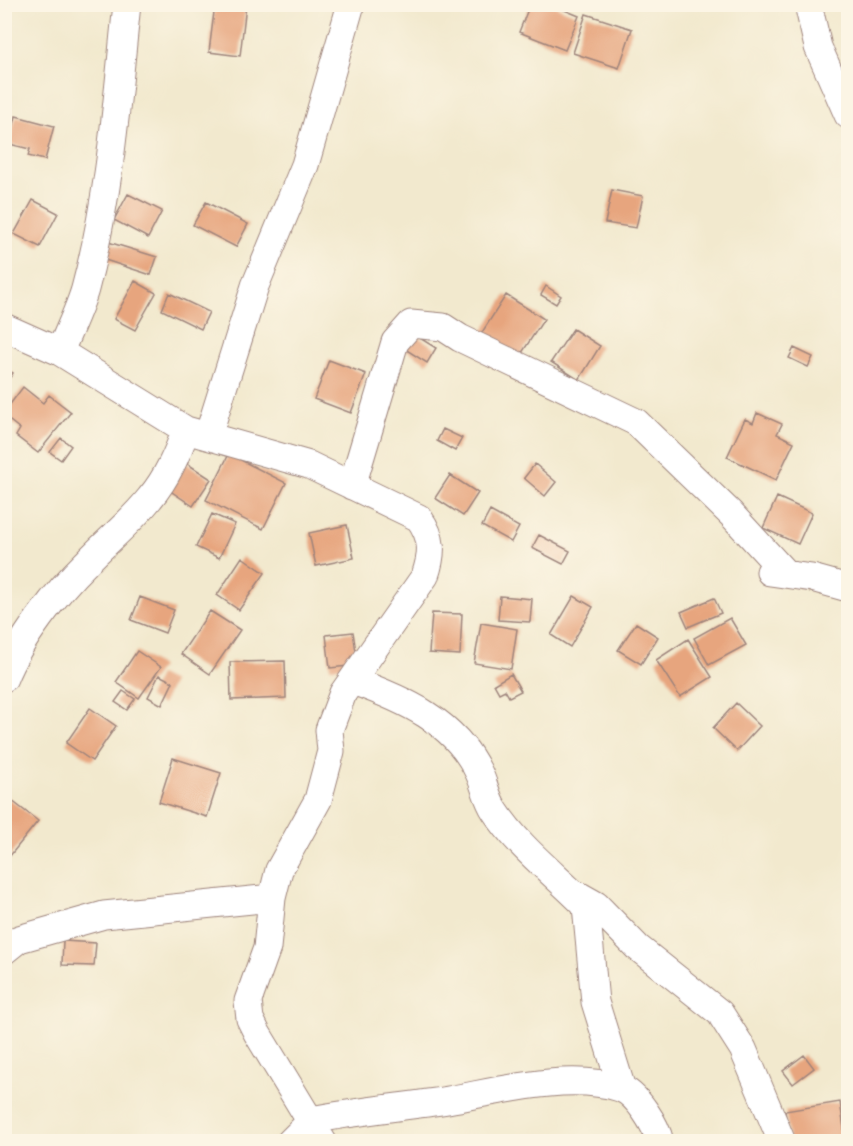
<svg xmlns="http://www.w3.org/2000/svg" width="853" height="1146" font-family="'Balsamiq Sans',sans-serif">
	<rect width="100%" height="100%" fill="#fcf5e5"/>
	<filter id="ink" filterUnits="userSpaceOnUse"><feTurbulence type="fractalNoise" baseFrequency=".0167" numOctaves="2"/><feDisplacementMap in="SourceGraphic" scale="12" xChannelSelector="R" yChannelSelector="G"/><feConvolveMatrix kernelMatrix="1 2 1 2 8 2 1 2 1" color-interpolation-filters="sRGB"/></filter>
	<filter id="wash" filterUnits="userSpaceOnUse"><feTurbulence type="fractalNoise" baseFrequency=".008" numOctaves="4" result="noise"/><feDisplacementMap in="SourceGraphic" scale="24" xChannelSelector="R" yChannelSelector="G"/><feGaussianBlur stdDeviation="1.35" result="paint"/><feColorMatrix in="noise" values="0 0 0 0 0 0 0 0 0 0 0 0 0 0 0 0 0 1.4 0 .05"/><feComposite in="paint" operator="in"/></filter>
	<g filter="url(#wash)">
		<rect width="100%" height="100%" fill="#f2e9ce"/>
		<g id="blocks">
			<path fill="#e7a57e" d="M215,4L246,5L240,56L209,52Z
				M530,4H550L579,16L565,50L519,32Z
				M586,14L632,29L619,68L573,53Z
				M16,116L54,126L45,160L28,156L30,149L9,144Z
				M612,190L643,196L636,228L605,223Z
				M128,194L162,211L148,238L114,220Z
				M33,200L58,213L40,247L14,234Z
				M206,202L248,224L236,247L193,225Z
				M105,241L157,257L151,275L99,258Z
				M135,281L156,293L135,330L114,319Z
				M546,286L561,296L556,304L541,295Z
				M169,293L209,312L201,329L162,310Z
				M506,295L544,319L516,362L479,337Z
				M573,329L600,346L579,380L551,362Z
				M415,335L436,348L427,363L405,349Z
				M794,348L813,357L808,367L789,358Z
				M329,360L366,374L351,413L314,399Z
				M4,368L13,373L4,386Z
				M23,387L43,403L49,395L71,412L38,453L16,436L20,429L5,417V411Z
				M757,413L782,424L777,434L794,442L776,480L727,457L745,419L753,423Z
				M443,429L462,438L455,451L437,441Z
				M61,438L71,446L61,460L50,452Z
				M229,454L286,483L263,529L206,500Z
				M183,461L211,479L193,506L166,488Z
				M535,464L556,482L545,496L524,478Z
				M450,475L478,493L463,516L435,498Z
				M777,497L812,513L798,544L763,528Z
				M490,511L519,527L511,542L482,526Z
				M212,514L235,524L219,558L196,547Z
				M347,525L354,558L316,566L309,533Z
				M539,535L570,551L563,564L532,548Z
				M242,557L265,573L239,610L217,595Z
				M500,596L532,599L530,622L498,620Z
				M574,596L593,607L570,647L551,635Z
				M140,597L174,610L165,633L131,620Z
				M714,598L721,613L688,627L681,612Z
				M210,611L240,630L210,674L181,654Z
				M432,613L462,614L460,655L429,653Z
				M730,618L746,645L709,665L694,638Z
				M481,623L517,629L511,669L474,663Z
				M636,623L658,637L641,664L618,650Z
				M353,632L358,665L330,668L326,635Z
				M688,639L712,677L680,697L656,660Z
				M137,651L161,667L139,698L116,682Z
				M285,661L286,698L231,700L230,662Z
				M511,674L521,691L509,697L505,690L499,693L494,684Z
				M159,675L173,682L162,705L148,697Z
				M123,691L135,699L127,710L115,702Z
				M736,703L760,726L737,751L713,728Z
				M90,708L116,726L92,761L66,743Z
				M173,758L221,773L207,817L159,802Z
				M7,797L38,821L9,857L4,853V800Z
				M63,941L96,943L94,966L62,965Z
				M804,1055L814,1068L793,1084L783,1071Z
				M840,1102L846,1142H790L785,1111Z"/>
		</g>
	</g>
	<g filter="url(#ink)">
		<use href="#blocks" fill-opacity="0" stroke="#9e847c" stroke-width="1.5"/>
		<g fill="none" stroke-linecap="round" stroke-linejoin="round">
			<defs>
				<path id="minor" d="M808,4L818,47L848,115
					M4,327L60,352L186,430L309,465L419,518C433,538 433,553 425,576L343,693L329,730L331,751L318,800L279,870L272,898L267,948L248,1001L250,1019L257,1033L323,1142
					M60,352C68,331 79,310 85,289C110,196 117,99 127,4
					M208,436L255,286L305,165L351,4
					M352,486L395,342L411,324L443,327L460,338L636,422L731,514L786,574
					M770,572L812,578L848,588
					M4,678C18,642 58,590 86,563C107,541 131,522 150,498C167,478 177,454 186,430
					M353,681C403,699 455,721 479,773C485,786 487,799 495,811C519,848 556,875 586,906L595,1002L622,1089
					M580,896L596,905L637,947L720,1013L743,1049L782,1142
					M4,951L19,939L104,915L272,898
					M290,1142L312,1120C357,1111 403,1107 448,1100C499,1091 569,1072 620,1088C637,1094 656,1125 660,1142"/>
			</defs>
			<use href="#minor" stroke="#9e847c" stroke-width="29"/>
			<use href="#minor" stroke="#fff" stroke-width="27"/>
		</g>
	</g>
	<rect width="853" height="1146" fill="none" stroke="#fcf5e5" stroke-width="24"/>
</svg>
